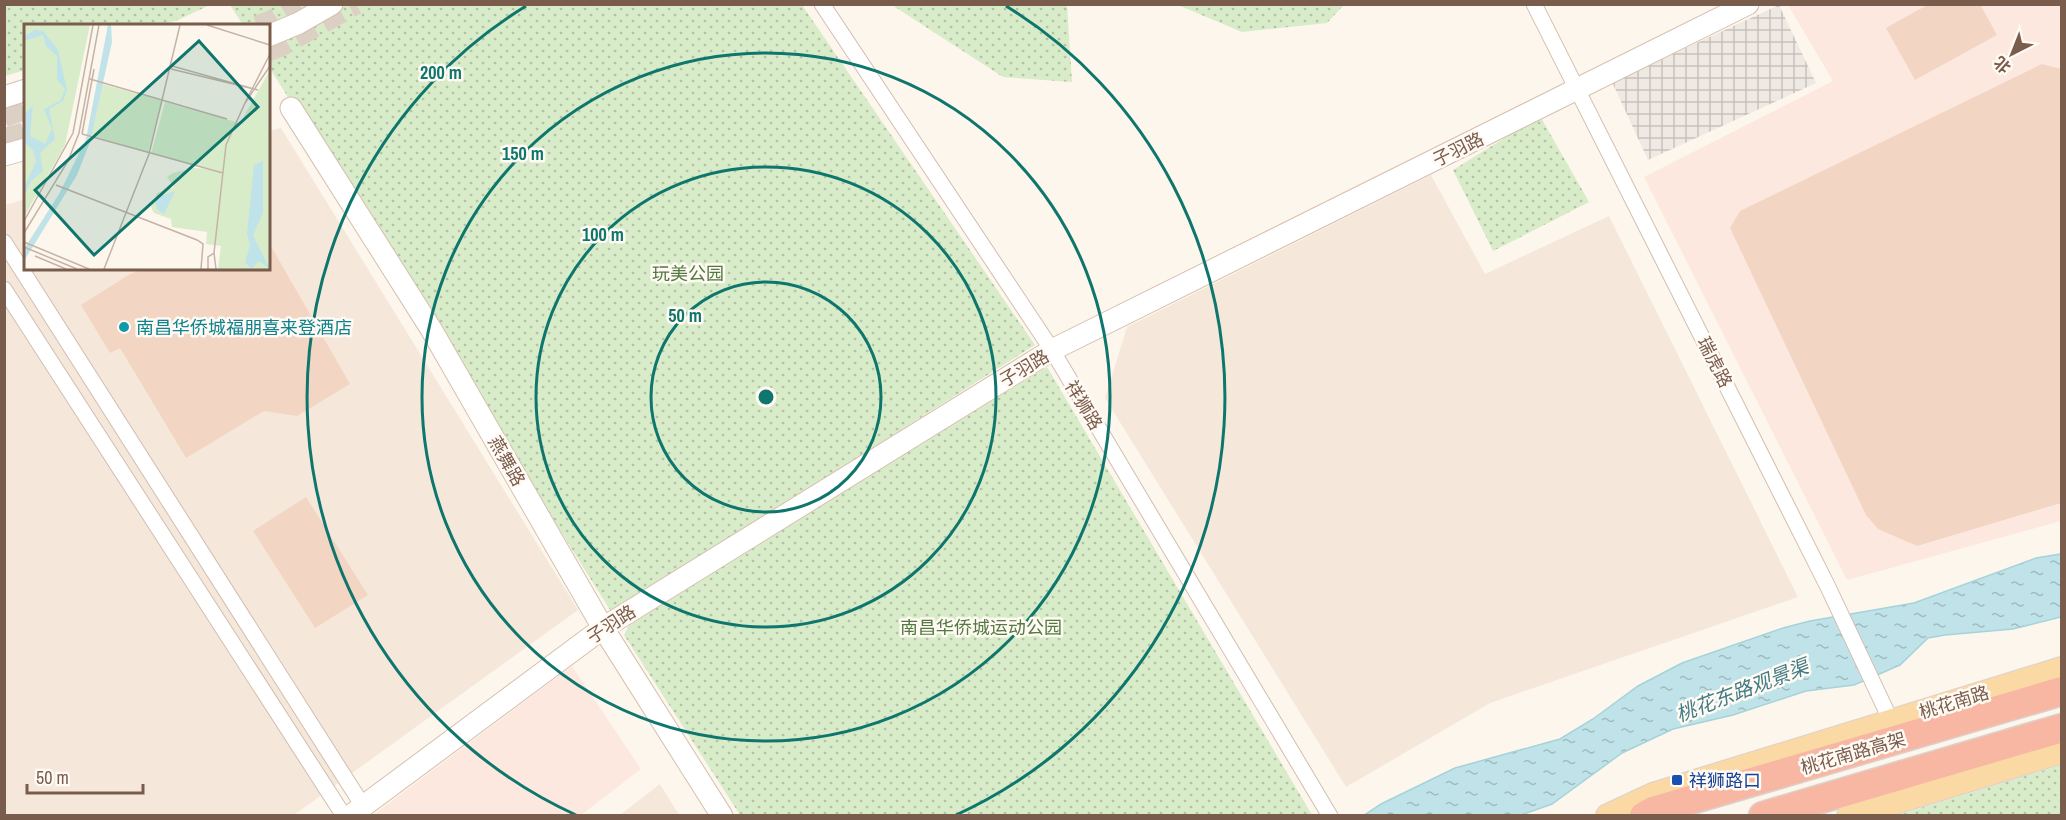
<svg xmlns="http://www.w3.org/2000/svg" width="2066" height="820" font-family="'Archivo Narrow','Noto Sans SC',sans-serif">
	<defs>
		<pattern id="industrial-grid" width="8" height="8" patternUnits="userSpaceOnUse" patternTransform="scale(1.5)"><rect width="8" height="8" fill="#efe9e4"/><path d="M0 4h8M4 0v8" fill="none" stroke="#c7c0bb"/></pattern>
		<pattern id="park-dots" width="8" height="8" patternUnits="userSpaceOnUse" patternTransform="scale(1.5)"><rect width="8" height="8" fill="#d8ecc9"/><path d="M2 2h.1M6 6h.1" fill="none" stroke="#b4c2a5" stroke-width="1.8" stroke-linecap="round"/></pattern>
		<pattern id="water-ripples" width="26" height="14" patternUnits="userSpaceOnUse" patternTransform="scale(1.5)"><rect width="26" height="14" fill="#bfe3e8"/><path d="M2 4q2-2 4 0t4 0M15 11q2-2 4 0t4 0" fill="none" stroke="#a0bbbe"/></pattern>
	</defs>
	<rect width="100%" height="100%" fill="#fdf6ec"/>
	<path fill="#f5e8da" d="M281,128L578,610L294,815L5,816V205L25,199L26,268H268L269,131Z
		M1431,175L1485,274L1609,216L1798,597L1490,703L1346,787L1105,398L1127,327Z
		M660,784L679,815H620Z"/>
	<path fill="#fde8e0" d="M1788,5H2061V521L1847,580L1644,177L1833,81Z
		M572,666L641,769L581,815H373Z"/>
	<path fill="url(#industrial-grid)" d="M1779,5L1816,83L1648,160L1612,82Z"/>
	<path fill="url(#park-dots)" d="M4,5L5,4L210,5L178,20L160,25L26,26L25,70L5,76Z
		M230,5H802L1035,345L612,613L269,67L268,26L243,25Z
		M892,5H1067L1072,82L1003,77Z
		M1178,5H1344L1327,23L1242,32Z
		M1540,116L1589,202L1493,251L1453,170Z
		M1047,367L1312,815H740L624,635L634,616Z
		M2061,765V815H1898Z"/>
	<path fill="url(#water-ripples)" stroke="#a5d3da" stroke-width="1.5" d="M2061,554V617L2013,629L1945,635L1928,638L1900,665L1854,685L1806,691L1733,715L1673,729L1622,753L1552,804L1521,815L1363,816L1381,804L1455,768L1560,739L1593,719L1638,686L1682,663L1783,628L1810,621L1914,603L2036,558Z"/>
	<path fill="#f3d5c3" d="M1929,4H1980L1997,35L1915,80L1886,28Z
		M2042,64L2061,69V503L1917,546L1878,529L1866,515L1730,228L1740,211Z
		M268,241L350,384L297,416L264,411L186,458L120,348L110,353L81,305L130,274L146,268H268Z
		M306,497L368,595L315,628L253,531Z"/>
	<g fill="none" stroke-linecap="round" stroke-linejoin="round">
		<path stroke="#dcd0c4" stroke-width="21" stroke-dasharray="21 10" stroke-linecap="butt" d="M257,26L271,21L299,4
			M268,51L281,46L356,4
			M4,117L26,109
			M4,139L26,132"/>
		<defs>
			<path id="street" d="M822,4L1052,350L1330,816
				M1534,4L1828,587L1891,721
				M4,242L363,806
				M4,289L344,816"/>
			<path id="secondary" d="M268,36L299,23L332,4
				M4,97L26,90
				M291,108L431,329L603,628L722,816
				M4,155L26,149
				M350,816L603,628L1052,350L1748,4"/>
			<path id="primary" d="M1608,816L1653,795L2062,669
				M1849,816L2062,751"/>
			<path id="highway" d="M1644,816L1653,811L2062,691
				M1763,816L2062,728"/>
		</defs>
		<use href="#street" stroke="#d1beb0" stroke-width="17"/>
		<use href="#secondary" stroke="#d6c0b0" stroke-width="23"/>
		<use href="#primary" stroke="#dad1cd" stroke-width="26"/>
		<use href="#highway" stroke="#dad1cd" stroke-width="31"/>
		<use href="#street" stroke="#fff" stroke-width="15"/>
		<use href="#secondary" stroke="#fff" stroke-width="21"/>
		<use href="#primary" stroke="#fbd9a5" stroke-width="24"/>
		<use href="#highway" stroke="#f7b7a3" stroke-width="28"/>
	</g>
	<g fill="none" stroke="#0f766e" stroke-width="3">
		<circle cx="766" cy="397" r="115"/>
		<circle cx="766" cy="397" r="230"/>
		<circle cx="766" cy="397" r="344"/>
		<path d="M576 815A459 459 0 0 1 526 6M1006 6A459 459 0 0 1 956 815"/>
	</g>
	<circle fill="#0f9aa8" stroke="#fffaf3" stroke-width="2" cx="124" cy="327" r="6"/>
	<rect fill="#1a4fb4" stroke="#fffaf3" stroke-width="2" x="1671" y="774" width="12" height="12" rx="3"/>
	<g text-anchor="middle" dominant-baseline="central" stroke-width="5" stroke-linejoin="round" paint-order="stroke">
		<g font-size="18" fill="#7a5c4d" stroke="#fffaf3">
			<text transform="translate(1458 149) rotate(-26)">子羽路</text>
			<text transform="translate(1715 362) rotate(63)">瑞虎路</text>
			<text transform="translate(1024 368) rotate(-31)">子羽路</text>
			<text transform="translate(1084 405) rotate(59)">祥狮路</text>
			<text transform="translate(507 461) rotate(60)">燕舞路</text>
			<text transform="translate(611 624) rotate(-33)">子羽路</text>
			<text transform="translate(1954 702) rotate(-17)">桃花南路</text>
			<text transform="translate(1853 753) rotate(-16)">桃花南路高架</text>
		</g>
		<g font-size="18" fill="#537a41" stroke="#fffaf3">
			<text x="688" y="273">玩美公园</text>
			<text x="981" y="627">南昌华侨城运动公园</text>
		</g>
		<g font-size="18" fill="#0d838f" stroke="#fffaf3" text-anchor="start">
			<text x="136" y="327">南昌华侨城福朋喜来登酒店</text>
		</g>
		<g font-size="18" fill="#164399" stroke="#fffaf3" text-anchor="start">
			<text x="1689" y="780">祥狮路口</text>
		</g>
		<g font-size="20" font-style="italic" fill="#437c86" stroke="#fffaf3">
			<text transform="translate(1742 690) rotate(-21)">桃花东路观景渠</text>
		</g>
	</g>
	<g transform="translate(24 24)">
		<rect width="246" height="246" fill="#fdf6ec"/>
		<path d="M0,1H66L41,121L0,193ZM246,46V245H194L197,222L182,220L183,208L148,203L147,195L130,189L127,183L133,169L150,163L143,153L149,149L169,144L187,145L127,130L141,78L216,99ZM78,60L139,77L124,129L67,111Z" fill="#d8ecc9"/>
		<path d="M84,1H87L88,18L66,118L53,151L0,237V225L35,170L62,115ZM11,6L19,7L34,26L43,66L39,77L25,85L31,115L16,129L19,147L7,157L0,173V163L12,138L9,126L0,118V90L9,82L6,112L21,120L28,105L20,85L37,76L41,65L33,56V32L22,22L19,11L0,17V12ZM239,137V189L229,211L246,245L235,237L227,245L221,238L226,221L223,210L230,141ZM151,167L140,190L134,186L130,176L133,173Z" fill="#bfe3e8"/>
		<path fill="none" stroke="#c5b3a7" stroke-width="1.5" d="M183,1L246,21M246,30L221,79L246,42M147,45L234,66L148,42M66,55L203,95M58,110L199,149M58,110L70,45M32,161L173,216L179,220L177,245M0,197L49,109L69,1M0,209L44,137L55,109L75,1M0,218L65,245M0,223L53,245M190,229L202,121L221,79M11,232L42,245M80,245L125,130L156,1M184,245V233L190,229L192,245"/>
		<path fill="#0f766e" fill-opacity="0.15" stroke="#0f766e" stroke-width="3" d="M175,17L234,83L70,231L11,166Z"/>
		<rect width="246" height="246" fill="none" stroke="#7a5c4d" stroke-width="3"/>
	</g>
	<circle cx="766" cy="397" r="9" fill="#0f766e" stroke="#fffaf3" stroke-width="3"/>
	<g font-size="18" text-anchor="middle" font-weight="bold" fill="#0f766e" stroke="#fffaf3" stroke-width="5" stroke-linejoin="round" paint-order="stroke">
		<text x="441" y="79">200 m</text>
		<text x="523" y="160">150 m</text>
		<text x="603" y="241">100 m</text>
		<text x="685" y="322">50 m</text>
	</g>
	<rect width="2066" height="820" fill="none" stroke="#7a5c4d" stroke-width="12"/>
	<g transform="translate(2012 54) rotate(222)" stroke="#fffaf3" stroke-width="4.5" paint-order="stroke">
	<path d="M0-4.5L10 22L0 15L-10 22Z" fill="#7a5c4d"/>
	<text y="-9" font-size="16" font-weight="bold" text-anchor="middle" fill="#7a5c4d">北</text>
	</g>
	<path d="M27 784v9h116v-9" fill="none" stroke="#7a5c4d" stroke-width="3"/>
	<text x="36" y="784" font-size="18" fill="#7a5c4d" stroke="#fffaf3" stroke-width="4.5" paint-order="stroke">50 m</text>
</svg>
